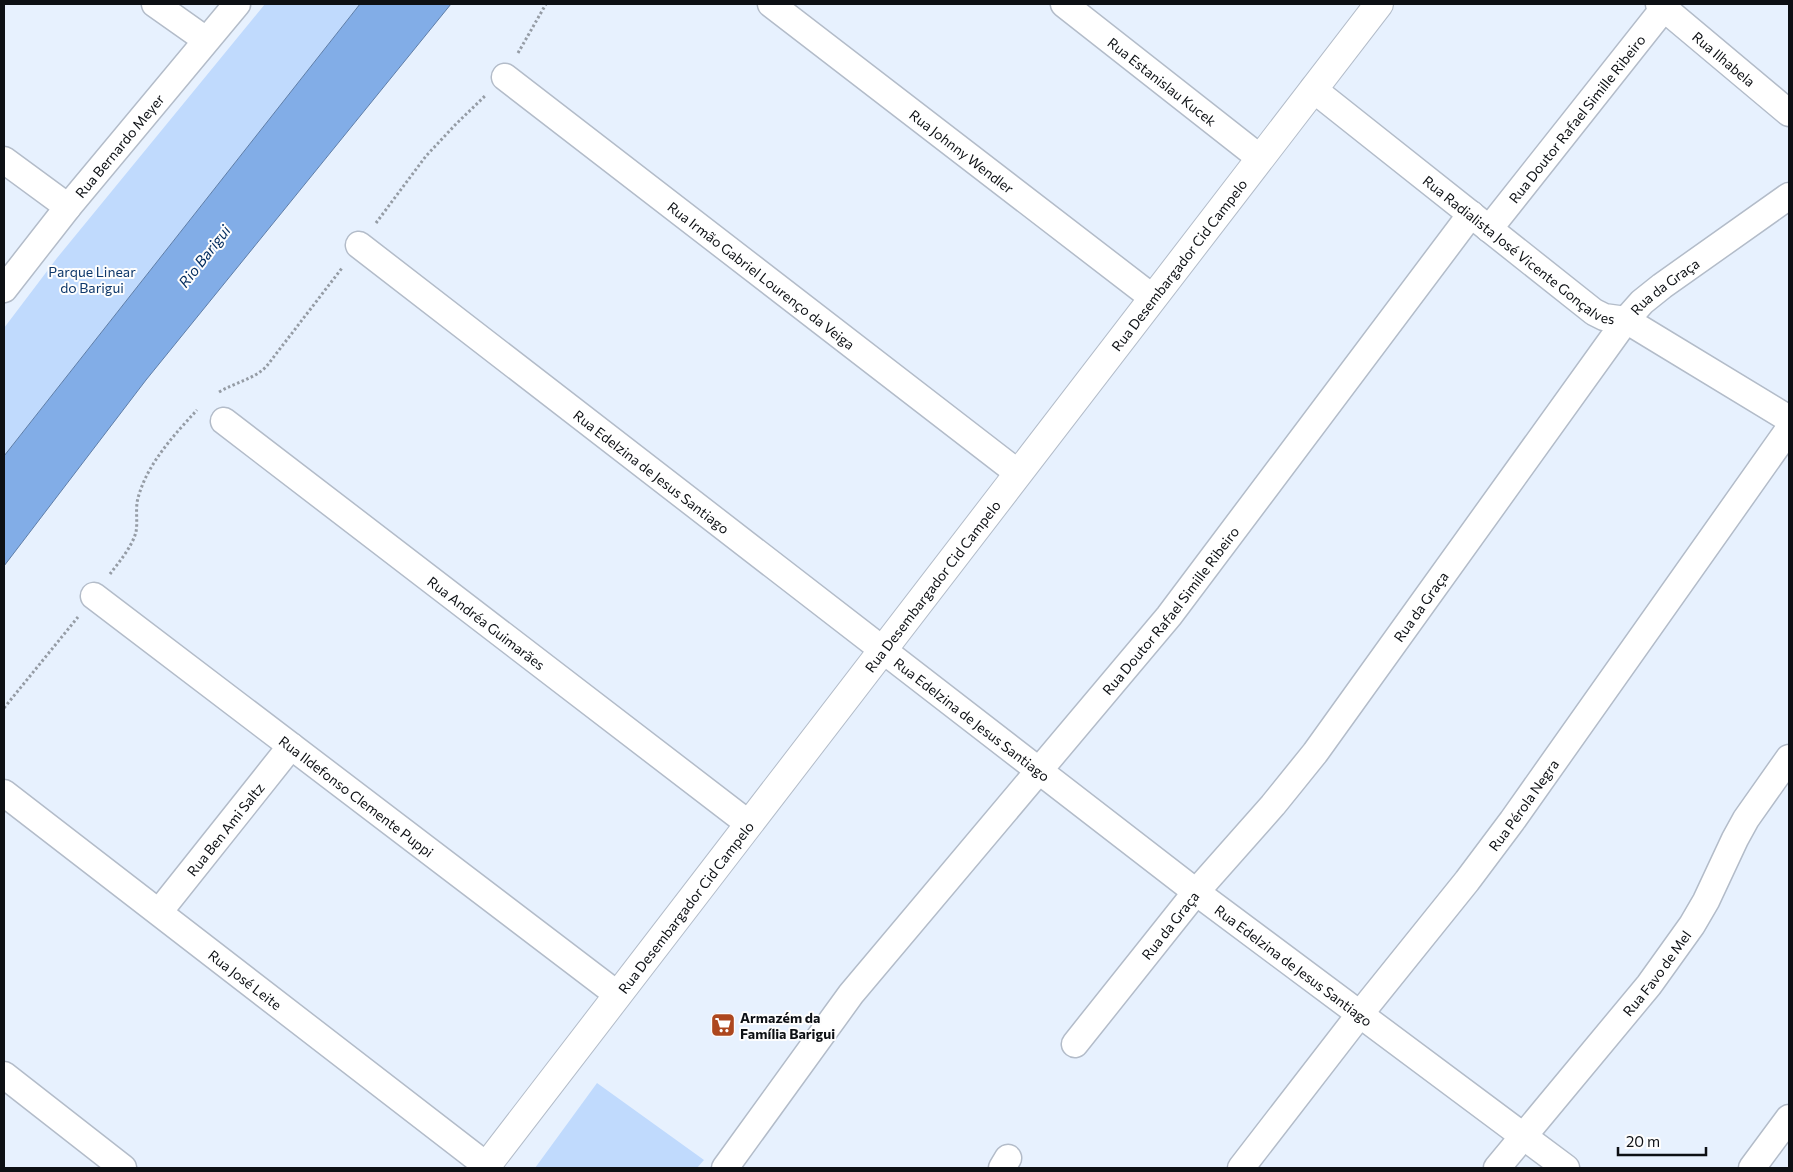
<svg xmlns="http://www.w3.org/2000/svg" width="1793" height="1172" font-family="Commissioner,sans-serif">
	<rect width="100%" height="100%" fill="#e7f1fe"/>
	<path fill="#c0dafd" d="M265,4H360L4,456V328L57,258Z
		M597,1083L704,1160L697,1168H535Z"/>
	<path fill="#82ade7" stroke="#5f7ea8" d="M360,4H451L146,380L4,566V456Z"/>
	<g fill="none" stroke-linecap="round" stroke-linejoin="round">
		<defs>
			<g id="minor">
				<path d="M155,4L206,40"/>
				<path id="s1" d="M771,4L1153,298"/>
				<path id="s2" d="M1064,4L1260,158"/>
				<path id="s3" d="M1659,4L1789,113"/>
				<path id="s4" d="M505,77L1018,473"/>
				<path id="s5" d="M1313,89L1594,312L1604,317L1626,320L1789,419"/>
				<path d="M4,160L68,207"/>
				<path id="s6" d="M1489,229L1664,8"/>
				<path id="s7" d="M359,245L1196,892L1566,1168"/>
				<path id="s8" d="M4,289L68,207L237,4"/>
				<path id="s9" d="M224,421L749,824"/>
				<path id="s10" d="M94,596L618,995"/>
				<path id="s11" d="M4,793L487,1166"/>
				<path id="s12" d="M159,912L291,746"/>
				<path id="s13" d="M1075,1044L1196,892L1273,805L1315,753L1626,320L1642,302L1662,286L1789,196"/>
				<path d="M4,1075L123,1168"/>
				<path id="s14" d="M725,1168L851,994L1169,616L1471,214"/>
				<path d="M1002,1168L1008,1158"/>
				<path id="s15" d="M1241,1168L1360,1014L1467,881L1512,821L1789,429"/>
				<path id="s16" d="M1497,1168L1649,985L1692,925L1706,901L1735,839L1746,819L1789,758"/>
				<path d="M1752,1168L1789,1118"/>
			</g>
			<g id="tertiary">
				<path id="s17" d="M485,1168L1379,4"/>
			</g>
		</defs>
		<use href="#minor" stroke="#b3bcc9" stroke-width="29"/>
		<use href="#tertiary" stroke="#b3bcc9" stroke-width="30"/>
		<path stroke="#959ca5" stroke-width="3" stroke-dasharray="2.5 2.5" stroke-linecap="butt" d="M518,53L546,4
			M376,223L426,156L456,124L486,95
			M219,392C236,382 252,380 266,367L342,268
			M110,574C119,562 132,547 136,532C138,521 135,509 138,498C147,464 174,435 197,410
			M4,708L78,617"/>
		<use href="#minor" stroke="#fff" stroke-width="26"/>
		<use href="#tertiary" stroke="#fff" stroke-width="28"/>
	</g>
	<defs>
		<symbol id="supermarket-square" viewBox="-11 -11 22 22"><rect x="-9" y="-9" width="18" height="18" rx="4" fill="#ad471e" stroke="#fdfdfd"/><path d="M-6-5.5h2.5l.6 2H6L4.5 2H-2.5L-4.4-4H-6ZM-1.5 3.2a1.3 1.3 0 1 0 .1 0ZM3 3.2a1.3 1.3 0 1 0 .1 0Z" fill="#fff"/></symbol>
	</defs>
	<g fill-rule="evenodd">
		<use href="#supermarket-square" x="709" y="1011" width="28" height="28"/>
	</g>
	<g text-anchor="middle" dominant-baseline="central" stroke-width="4" stroke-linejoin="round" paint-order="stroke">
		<g font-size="14" fill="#0d1014" stroke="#fdfdfd">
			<text stroke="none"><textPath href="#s3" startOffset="85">Rua Ilhabela</textPath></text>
			<text stroke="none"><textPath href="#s2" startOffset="125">Rua Estanislau Kucek</textPath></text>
			<text stroke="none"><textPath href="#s6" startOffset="141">Rua Doutor Rafael Simille Ribeiro</textPath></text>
			<text stroke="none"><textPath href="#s8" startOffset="184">Rua Bernardo Meyer</textPath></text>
			<text stroke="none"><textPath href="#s1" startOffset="241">Rua Johnny Wendler</textPath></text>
			<text stroke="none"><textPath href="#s5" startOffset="262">Rua Radialista José Vicente Gonçalves</textPath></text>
			<text stroke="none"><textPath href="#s17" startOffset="1139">Rua Desembargador Cid Campelo</textPath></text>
			<text stroke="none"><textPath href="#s4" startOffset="324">Rua Irmão Gabriel Lourenço da Veiga</textPath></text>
			<text stroke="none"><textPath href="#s13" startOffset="962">Rua da Graça</textPath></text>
			<text stroke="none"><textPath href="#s7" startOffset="370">Rua Edelzina de Jesus Santiago</textPath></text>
			<text stroke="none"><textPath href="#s17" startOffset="734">Rua Desembargador Cid Campelo</textPath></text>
			<text stroke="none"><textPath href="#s13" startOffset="558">Rua da Graça</textPath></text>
			<text stroke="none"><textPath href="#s14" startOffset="714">Rua Doutor Rafael Simille Ribeiro</textPath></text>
			<text stroke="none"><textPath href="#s9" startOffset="331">Rua Andréa Guimarães</textPath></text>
			<text stroke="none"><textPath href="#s7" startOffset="775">Rua Edelzina de Jesus Santiago</textPath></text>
			<text stroke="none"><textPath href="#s10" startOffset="330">Rua Ildefonso Clemente Puppi</textPath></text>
			<text stroke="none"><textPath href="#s15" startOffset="460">Rua Pérola Negra</textPath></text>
			<text stroke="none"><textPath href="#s12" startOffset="106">Rua Ben Ami Saltz</textPath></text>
			<text stroke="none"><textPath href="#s17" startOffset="329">Rua Desembargador Cid Campelo</textPath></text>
			<text stroke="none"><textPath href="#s13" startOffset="152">Rua da Graça</textPath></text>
			<text stroke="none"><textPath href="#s7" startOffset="1180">Rua Edelzina de Jesus Santiago</textPath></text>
			<text stroke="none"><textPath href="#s16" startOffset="252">Rua Favo de Mel</textPath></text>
			<text stroke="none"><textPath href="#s11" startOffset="305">Rua José Leite</textPath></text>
		</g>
		<g font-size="14" fill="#0e386b" stroke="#fdfdfd">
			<text x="92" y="271">Parque Linear<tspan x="92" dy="16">do Barigui</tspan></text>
		</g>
		<g font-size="14" font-weight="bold" fill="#0d1014" stroke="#fdfdfd" text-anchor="start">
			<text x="740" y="1017">Armazém da<tspan x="740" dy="16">Família Barigui</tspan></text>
		</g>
		<g font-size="15" font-style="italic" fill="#012b5e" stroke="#fdfdfd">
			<text transform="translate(204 256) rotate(-52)">Rio Barigui</text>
		</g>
	</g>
	<rect width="1793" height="1172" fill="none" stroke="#0d1014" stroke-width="10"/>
	<path d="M1618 1147v8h88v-8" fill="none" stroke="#0d1014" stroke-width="2.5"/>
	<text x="1626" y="1147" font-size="15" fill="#0d1014" stroke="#fdfdfd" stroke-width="4" paint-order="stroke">20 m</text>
</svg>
